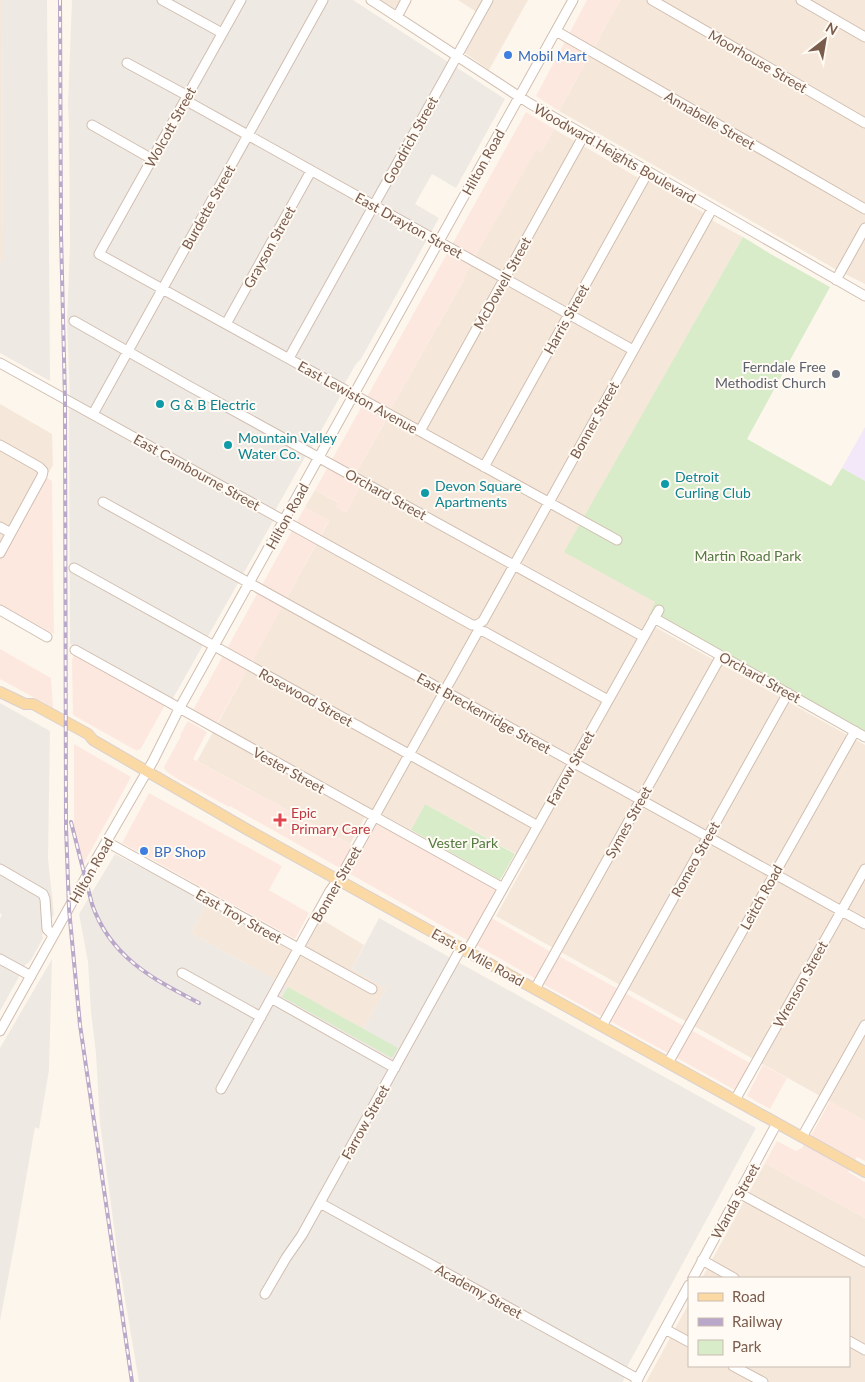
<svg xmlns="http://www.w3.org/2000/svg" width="865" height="1382" font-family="Lato,sans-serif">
	<rect width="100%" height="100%" fill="#fdf6ec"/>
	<path fill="#f5e8da" d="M0,0H2L3,258L0,264Z
		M381,0H402L396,9Z
		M458,0H528L489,70L465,53L484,17Z
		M620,0H865V284L835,269L559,111Z
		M554,129L637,177L650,182L701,211L715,222L743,237L579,527L656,603L649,615L657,628L865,745V1121L496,916L527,860L425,804L411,830L370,808L350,844L197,761L329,521L305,507L315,490L339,503L346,512L365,478L356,473L383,426L390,410L464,280L463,279L475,256L536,149L541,152Z
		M0,404L52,434L53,465L0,563Z
		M207,902L301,955L321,919L364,945L352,969L386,989L363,1029L191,933Z
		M765,1163L865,1218V1382H646L689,1303V1366H849V1278H702Z"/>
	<path fill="#fde8e0" d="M587,0H620L559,111L536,96Z
		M526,112L554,129L541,152L536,150L475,256L463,279L464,280L390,410L383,426L356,473L365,478L346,513L336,507L338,502L315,490Z
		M47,478L52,481L54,634L0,604V563Z
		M305,507L329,520L253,660L217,723L193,710Z
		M0,649L51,678L53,708L0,679Z
		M74,654L165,705L140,750L138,749L137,751L73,715L72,660Z
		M188,721L207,732L193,759L357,848L373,820L501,892L488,916L551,952L536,979L230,806L229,807L176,778L166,771L164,767L181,736L180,735Z
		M74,744L131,777L84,863L74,830Z
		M149,793L282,866L269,890L309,913L295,939L122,843Z
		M559,956L750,1063L735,1090L543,984Z
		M763,1065L787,1078L770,1109L747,1096Z
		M830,1101L865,1121V1161L857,1157L848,1172L865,1182V1218L765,1163L777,1141L796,1151L802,1148L813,1132Z"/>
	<path fill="#efe9e4" d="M2,0H47L50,381L0,353V264L3,258Z
		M72,0H353L505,99L456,188L432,174L415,204L439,218L361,359L356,364L345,383L342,393L312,447L305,457L276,509L273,521L172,700L70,644L69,414L70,398L67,321L70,245L69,123L68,104Z
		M0,703L50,731L48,859L54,914L42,935L43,938L31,960L27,964H26L0,1011V919L2,915L0,913Z
		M115,854L207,902L191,933L288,987L283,997L392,1057L397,1048L363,1029L386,989L352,969L379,918L756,1128L628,1365L623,1382H139L119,1264L100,1123L96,1053L91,1012L88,962L79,914Z
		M52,959L49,1070L39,1129L35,1127L16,1236L0,1321V1048Z"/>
	<path fill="#f3e8fa" d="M865,427V481L842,468Z"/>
	<path fill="#d8ecc9" d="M743,237L774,256L830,287L747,439L831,486L842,468L865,481V736L649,615L655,602L564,552Z
		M425,804L515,854L500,880L411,830Z
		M288,987L398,1048L392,1058L282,997Z"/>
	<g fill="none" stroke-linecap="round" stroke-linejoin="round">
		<defs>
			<path id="minor" d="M162,0L222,33
				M241,0L99,254L617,540
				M371,0L529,103L865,296
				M652,0L865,123
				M801,0L865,37
				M397,17L406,0
				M556,31L865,209
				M127,63L188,96
				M185,100L633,350
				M92,125L152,159
				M836,280L865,228
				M74,321L189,386L644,637
				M226,324L311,171
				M289,358L488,0
				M0,363L472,625H477L483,621L712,209
				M93,414L323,0
				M420,431L584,135
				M0,445L39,467L43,471L42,476L0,553
				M484,467L648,172
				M103,502L865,924
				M0,527L11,533
				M74,568L538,826
				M0,610L47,637
				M654,618L865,737
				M75,650L503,888
				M107,842L372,989
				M0,869L43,894L45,899L47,929L53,935
				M467,952L659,610
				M0,959L31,976
				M182,973L261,1017
				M535,989L721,656
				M271,998L395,1068
				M602,1026L788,693
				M0,1031L90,870L153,761L179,709L214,646L573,0
				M668,1063L855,731
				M221,1089L330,891L344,871L477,633L480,631L485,632L608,700
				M735,1100L865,869
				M802,1137L865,1025
				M739,1193L865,1262
				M320,1203L638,1379
				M702,1260L734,1278
				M693,1278L777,1123
				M265,1294L286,1258L302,1235L461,948
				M665,1329L689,1342
				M849,1341L865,1350
				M733,1366L763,1382
				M636,1382L689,1285"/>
			<path id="major" d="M0,692L25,704H33L88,734L93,740L248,830L865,1172"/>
		</defs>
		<use href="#minor" stroke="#d1beb0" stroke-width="11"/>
		<use href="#major" stroke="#dad1cd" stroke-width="12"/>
		<use href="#minor" stroke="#fff" stroke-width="9"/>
		<use href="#major" stroke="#fbd9a5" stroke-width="10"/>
		<defs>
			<path id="rail" d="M60,0L61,234L65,399L66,827L69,909L80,1025L132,1382
				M71,822L92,904C110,957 153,979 199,1003"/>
		</defs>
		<use href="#rail" stroke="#b9a8c9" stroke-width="4"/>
		<use href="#rail" stroke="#fffaf3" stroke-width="2" stroke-dasharray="5.5" stroke-linecap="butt"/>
	</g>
	<g fill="#3f7fe0" stroke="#fffaf3" stroke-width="2">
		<circle cx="508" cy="55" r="5"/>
		<circle cx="144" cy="851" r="5"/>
	</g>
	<circle fill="#6b7280" stroke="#fffaf3" stroke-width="2" cx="836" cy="374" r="5"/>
	<g fill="#0f9aa8" stroke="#fffaf3" stroke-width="2">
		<circle cx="160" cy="404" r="5"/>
		<circle cx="228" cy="445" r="5"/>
		<circle cx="665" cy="484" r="5"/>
		<circle cx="425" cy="493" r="5"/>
	</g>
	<path fill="#e0444e" stroke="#fffaf3" stroke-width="2" d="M277.5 812.5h5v5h5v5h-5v5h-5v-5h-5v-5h5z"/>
	<g text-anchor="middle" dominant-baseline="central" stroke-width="4" stroke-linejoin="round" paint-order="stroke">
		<g font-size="14" fill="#366cbe" stroke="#fffaf3" text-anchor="start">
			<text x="518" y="55">Mobil Mart</text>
			<text x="154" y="851">BP Shop</text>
		</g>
		<g font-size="14" fill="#7a5c4d" stroke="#fffaf3">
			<text transform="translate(758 61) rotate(30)">Moorhouse Street</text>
			<text transform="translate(710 120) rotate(30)">Annabelle Street</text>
			<text transform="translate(170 127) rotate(-61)">Wolcott Street</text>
			<text transform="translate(410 140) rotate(-61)">Goodrich Street</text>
			<text transform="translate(615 153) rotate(30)">Woodward Heights Boulevard</text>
			<text transform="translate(483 162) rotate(-61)">Hilton Road</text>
			<text transform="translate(208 207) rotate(-61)">Burdette Street</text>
			<text transform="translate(409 225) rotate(29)">East Drayton Street</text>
			<text transform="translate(269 247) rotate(-61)">Grayson Street</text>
			<text transform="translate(502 283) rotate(-61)">McDowell Street</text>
			<text transform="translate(566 319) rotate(-61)">Harris Street</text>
			<text transform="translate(358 397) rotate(29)">East Lewiston Avenue</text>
			<text transform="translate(594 420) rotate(-61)">Bonner Street</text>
			<text transform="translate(197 472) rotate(29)">East Cambourne Street</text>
			<text transform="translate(386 494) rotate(29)">Orchard Street</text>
			<text transform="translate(287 516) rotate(-61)">Hilton Road</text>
			<text transform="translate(760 677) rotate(29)">Orchard Street</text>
			<text transform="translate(306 697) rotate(29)">Rosewood Street</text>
			<text transform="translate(484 713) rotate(29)">East Breckenridge Street</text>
			<text transform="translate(570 768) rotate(-61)">Farrow Street</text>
			<text transform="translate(289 770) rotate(29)">Vester Street</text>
			<text transform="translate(628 822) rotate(-61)">Symes Street</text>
			<text transform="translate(695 859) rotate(-61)">Romeo Street</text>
			<text transform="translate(91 870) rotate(-60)">Hilton Road</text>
			<text transform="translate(336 884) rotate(-60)">Bonner Street</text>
			<text transform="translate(761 897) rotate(-61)">Leitch Road</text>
			<text transform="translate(239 916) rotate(29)">East Troy Street</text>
			<text transform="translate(478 957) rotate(29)">East 9 Mile Road</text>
			<text transform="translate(800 984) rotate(-61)">Wrenson Street</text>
			<text transform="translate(365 1122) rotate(-61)">Farrow Street</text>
			<text transform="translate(735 1201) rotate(-61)">Wanda Street</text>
			<text transform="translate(479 1291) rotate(29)">Academy Street</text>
		</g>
		<g font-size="14" fill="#5b616d" stroke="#fffaf3" text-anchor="end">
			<text x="826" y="366">Ferndale Free<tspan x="826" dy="16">Methodist Church</tspan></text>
		</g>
		<g font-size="14" fill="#0d838f" stroke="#fffaf3" text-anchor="start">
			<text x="170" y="404">G &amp; B Electric</text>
			<text x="238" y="437">Mountain Valley<tspan x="238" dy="16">Water Co.</tspan></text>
			<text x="675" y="476">Detroit<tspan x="675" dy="16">Curling Club</tspan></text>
			<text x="435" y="485">Devon Square<tspan x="435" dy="16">Apartments</tspan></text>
		</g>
		<g font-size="14" fill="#537a41" stroke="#fffaf3">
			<text x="748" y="555">Martin Road Park</text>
			<text x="463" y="842">Vester Park</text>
		</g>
		<g font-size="14" fill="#be3a42" stroke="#fffaf3" text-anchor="start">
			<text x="291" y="812">Epic<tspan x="291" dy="16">Primary Care</tspan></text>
		</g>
	</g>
	<rect x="688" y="1277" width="162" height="90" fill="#fffaf3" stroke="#cabbb1"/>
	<rect x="698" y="1293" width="25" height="8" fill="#fbd9a5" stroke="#cabbb1"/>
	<text x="732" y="1302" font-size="15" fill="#7a5c4d">Road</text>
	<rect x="698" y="1318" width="25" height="8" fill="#b9a8c9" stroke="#cabbb1"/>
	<text x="732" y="1327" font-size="15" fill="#7a5c4d">Railway</text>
	<rect x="698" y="1340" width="25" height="15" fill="#d8ecc9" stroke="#cabbb1"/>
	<text x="732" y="1352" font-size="15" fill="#7a5c4d">Park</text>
	<g transform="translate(825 40) rotate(31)" stroke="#fffaf3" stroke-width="4" paint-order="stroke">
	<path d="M0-4L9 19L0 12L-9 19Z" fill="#7a5c4d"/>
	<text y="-8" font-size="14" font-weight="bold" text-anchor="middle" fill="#7a5c4d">N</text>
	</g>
</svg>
